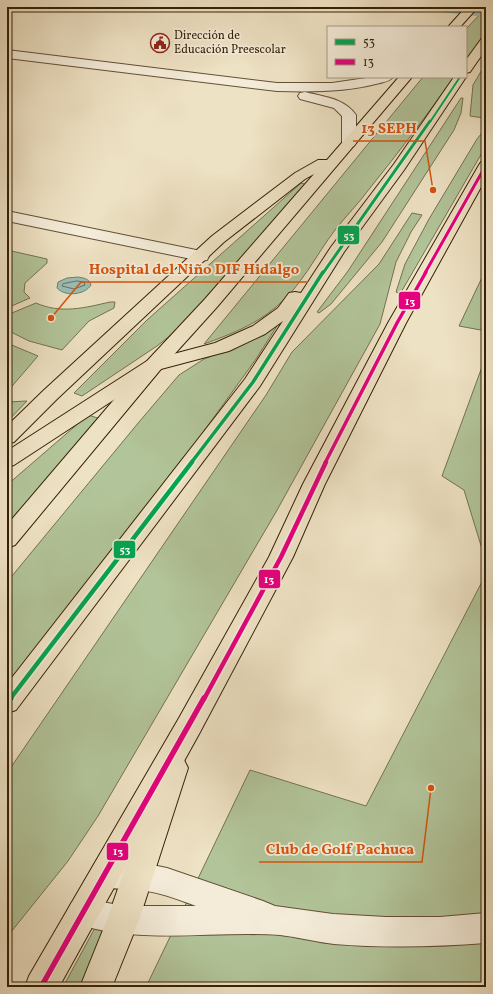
<svg xmlns="http://www.w3.org/2000/svg" width="493" height="994" font-family="Vollkorn,serif">
	<rect width="100%" height="100%" fill="#eee2c4"/>
	<filter id="stains"><feTurbulence type="fractalNoise" baseFrequency=".005" numOctaves="4"/><feColorMatrix values="0 0 0 0 .2 0 0 0 0 .09 0 0 0 0 .02 0 0 0 .5 -.17"/></filter>
	<radialGradient id="worn" r=".72"><stop offset=".6" stop-color="#630" stop-opacity="0"/><stop offset="1" stop-color="#630" stop-opacity=".3"/></radialGradient>
	<path fill="#b2c499" stroke="#747250" d="M486,8V32L466,60V29Z
		M486,63V116L484,118L470,116L473,85Z
		M423,77H454C427,115 399,152 370,188C359,203 346,216 335,230C316,255 301,287 276,307C255,325 229,335 204,344Z
		M461,98H463L461,113L454,130L382,242L331,304L319,313L317,312L348,271Z
		M486,128V146L400,294L396,292L405,264L429,219L477,139Z
		M301,183L308,185L181,327L157,346L82,396L74,393L147,320Z
		M412,213L422,215L411,232L396,262L380,324L276,512L98,816L68,861L7,937V773L266,395L292,352L379,264Z
		M7,250L47,259V263L25,283L24,292L30,298L7,308Z
		M486,269V331L459,326Z
		M110,302H115L114,308L89,321L62,350L29,341L7,330V315L36,303C61,314 84,308 110,302Z
		M277,326L256,359L7,704V582L139,422L179,375L204,359L248,341Z
		M7,343L38,356L7,392Z
		M486,356V562L464,490L442,476Z
		M27,401L7,422V402Z
		M88,415L101,419L7,529V485Z
		M486,574V987H146L250,770L366,806Z
		M96,926L110,928L85,987H63Z"/>
	<path fill="#99beb4" stroke="#717f6f" d="M78,277C83,278 89,278 91,285C85,295 65,297 57,288L58,282L67,278Z"/>
	<g fill="none" stroke-linecap="round" stroke-linejoin="round">
		<path stroke="#676f5e" stroke-width="1" d="M77,281L84,282L85,285L74,289L62,286L63,284Z"/>
		<path fill="#99beb4" fill-rule="evenodd" d="M426,7H466L486,9V17L432,11L428,10Z"/>
		<defs>
			<path id="minor" d="M7,50L277,83H332L373,77H393C390,81 384,82 380,83C346,92 312,92 277,91L7,58Z
				M305,92C324,97 344,98 356,115V143L354,146L349,147L344,146L342,143V116L334,108L300,99L298,96L300,93Z
				M7,211L201,251L207,252L209,256L207,260L201,261L7,221Z
				M105,861L138,862L167,868L263,901L275,906L333,914L386,917H440L486,913V943C435,947 385,948 334,944C316,942 298,937 280,935C213,930 136,946 72,922L67,912L72,902L83,898L123,906H196C177,899 157,891 137,890C122,888 108,890 94,885L90,875L94,865Z"/>
			<path id="major" d="M466,7H478L460,27H448Z
				M399,77H412L217,307L161,369L15,545L7,548V525L147,361L205,299L314,174L305,179L224,242L57,399L14,442L7,444V426L43,391L212,236L295,173L318,160H327Z
				M174,756L184,760L188,768L139,920L112,987H80L107,920L160,768L164,760Z"/>
			<path id="highway" d="M486,36V49L470,72L466,73V60L482,38Z
				M454,77H466L404,170L344,252L260,386L16,710L7,713V684L245,379L283,321L265,334L229,351L161,369L14,465L7,467V451L147,361L215,343L253,326L278,308L289,293L295,292L301,293L331,247L394,164Z
				M486,161V178L406,323L325,484L293,557L199,734L59,987H25L29,976L179,718L269,557L303,484L388,323L479,165L481,162Z"/>
		</defs>
		<use href="#minor" stroke="#635036" stroke-width="2"/>
		<use href="#major" stroke="#352007" stroke-width="2"/>
		<use href="#highway" stroke="#352007" stroke-width="2"/>
		<use href="#minor" fill="#f4ecd9" fill-rule="evenodd"/>
		<use href="#major" fill="#eee2c4" fill-rule="evenodd"/>
		<use href="#highway" fill="#eee2c4" fill-rule="evenodd"/>
		<defs>
			<path id="bus-1-far4" d="M430,122L460,77"/>
			<path id="bus-1-far3" d="M323,273L430,121"/>
			<path id="bus-1-far2" d="M191,463L253,382L323,272"/>
			<path id="bus-1-far1" d="M10,699L192,462"/>
			<path id="bus-1" d="M7,703L11,698"/>
			<path id="bus-2-far3" d="M425,273L486,165"/>
			<path id="bus-2-far2" d="M325,463L397,323L426,272"/>
			<path id="bus-2-far1" d="M204,699L281,557L326,462"/>
			<path id="bus-2" d="M41,987L204,698"/>
		</defs>
		<use href="#bus-1-far4" stroke="#f4ecd9" stroke-width="3.5"/>
		<use href="#bus-1-far3" stroke="#f4ecd9" stroke-width="5"/>
		<use href="#bus-1-far2" stroke="#f4ecd9" stroke-width="6"/>
		<use href="#bus-1-far1" stroke="#f4ecd9" stroke-width="8"/>
		<use href="#bus-1" stroke="#f4ecd9" stroke-width="8"/>
		<use href="#bus-2-far3" stroke="#f4ecd9" stroke-width="5"/>
		<use href="#bus-2-far2" stroke="#f4ecd9" stroke-width="6"/>
		<use href="#bus-2-far1" stroke="#f4ecd9" stroke-width="8"/>
		<use href="#bus-2" stroke="#f4ecd9" stroke-width="8"/>
		<use href="#bus-1-far4" stroke="#00a651" stroke-width="2"/>
		<use href="#bus-1-far3" stroke="#00a651" stroke-width="3"/>
		<use href="#bus-1-far2" stroke="#00a651" stroke-width="3.5"/>
		<use href="#bus-1-far1" stroke="#00a651" stroke-width="4.5"/>
		<use href="#bus-1" stroke="#00a651" stroke-width="5.5"/>
		<use href="#bus-2-far3" stroke="#e5007d" stroke-width="3"/>
		<use href="#bus-2-far2" stroke="#e5007d" stroke-width="3.5"/>
		<use href="#bus-2-far1" stroke="#e5007d" stroke-width="4.5"/>
		<use href="#bus-2" stroke="#e5007d" stroke-width="5.5"/>
	</g>
	<defs>
		<symbol id="civic-ring" viewBox="-11 -11 22 22"><circle r="9.5" fill="#f4ecd9" stroke="#8f2418" stroke-width="1.5"/><path d="M-.6-6.5H3V-4.5H.6V-3L4-1V1h2V6H-6V1h2V-1L-.6-3ZM-1.2 2.5V6h2.4V2.5Z" fill="#8f2418"/></symbol>
	</defs>
	<g fill-rule="evenodd">
		<use href="#civic-ring" x="149" y="32" width="22" height="22"/>
	</g>
	<g text-anchor="middle" dominant-baseline="central" stroke-width="3.5" stroke-linejoin="round" paint-order="stroke">
		<g font-size="12" fill="#352007" stroke="#f4ecd9" text-anchor="start">
			<text x="174" y="36">Dirección de<tspan x="174" dy="14">Educación Preescolar</tspan></text>
		</g>
	</g>
	<path fill="none" stroke="#d6530c" stroke-width="1.5" d="M433 190L425 141H353M51 318L81 282H308M431 788L422 862H259"/>
	<g fill="#d6530c" stroke="#f4ecd9" stroke-width="1.5">
		<circle cx="433" cy="190" r="4"/>
		<circle cx="51" cy="318" r="4"/>
		<circle cx="431" cy="788" r="4"/>
	</g>
	<g font-size="15" text-anchor="middle" font-weight="bold" fill="#d6530c" stroke="#f4ecd9" stroke-width="3.5" stroke-linejoin="round" paint-order="stroke">
		<text x="389" y="133">13 SEPH</text>
		<text x="194" y="274">Hospital del Niño DIF Hidalgo</text>
		<text x="340" y="854">Club de Golf Pachuca</text>
	</g>
	<g stroke="#f4ecd9" stroke-width="1.5">
		<rect x="337" y="225" width="23" height="20" rx="4" fill="#00a651"/>
		<rect x="398" y="291" width="23" height="19" rx="4" fill="#e5007d"/>
		<rect x="113" y="540" width="23" height="19" rx="4" fill="#00a651"/>
		<rect x="258" y="569" width="23" height="20" rx="4" fill="#e5007d"/>
		<rect x="106" y="842" width="23" height="19" rx="4" fill="#e5007d"/>
	</g>
	<g font-size="11" text-anchor="middle" font-weight="bold" fill="#fff">
		<text x="349" y="239">53</text>
		<text x="410" y="305">13</text>
		<text x="125" y="553">53</text>
		<text x="269" y="583">13</text>
		<text x="118" y="855">13</text>
	</g>
	<rect width="493" height="994" fill="none" stroke="#eee2c4" stroke-width="24"/>
	<rect x="8" y="8" width="477" height="978" fill="none" stroke="#352007" stroke-width="2"/>
	<rect x="12" y="12" width="469" height="970" fill="none" stroke="#352007"/>
	<rect x="327" y="26" width="140" height="52" fill="#f4ecd9" stroke="#a89a85"/>
	<rect x="335" y="39" width="20" height="6" fill="#00a651" stroke="#a89a85"/>
	<text x="363" y="46" font-size="12" fill="#352007">53</text>
	<rect x="335" y="59" width="20" height="6" fill="#e5007d" stroke="#a89a85"/>
	<text x="363" y="66" font-size="12" fill="#352007">13</text>
	<rect width="100%" height="100%" filter="url(#stains)"/>
	<rect width="100%" height="100%" fill="url(#worn)"/>
</svg>
